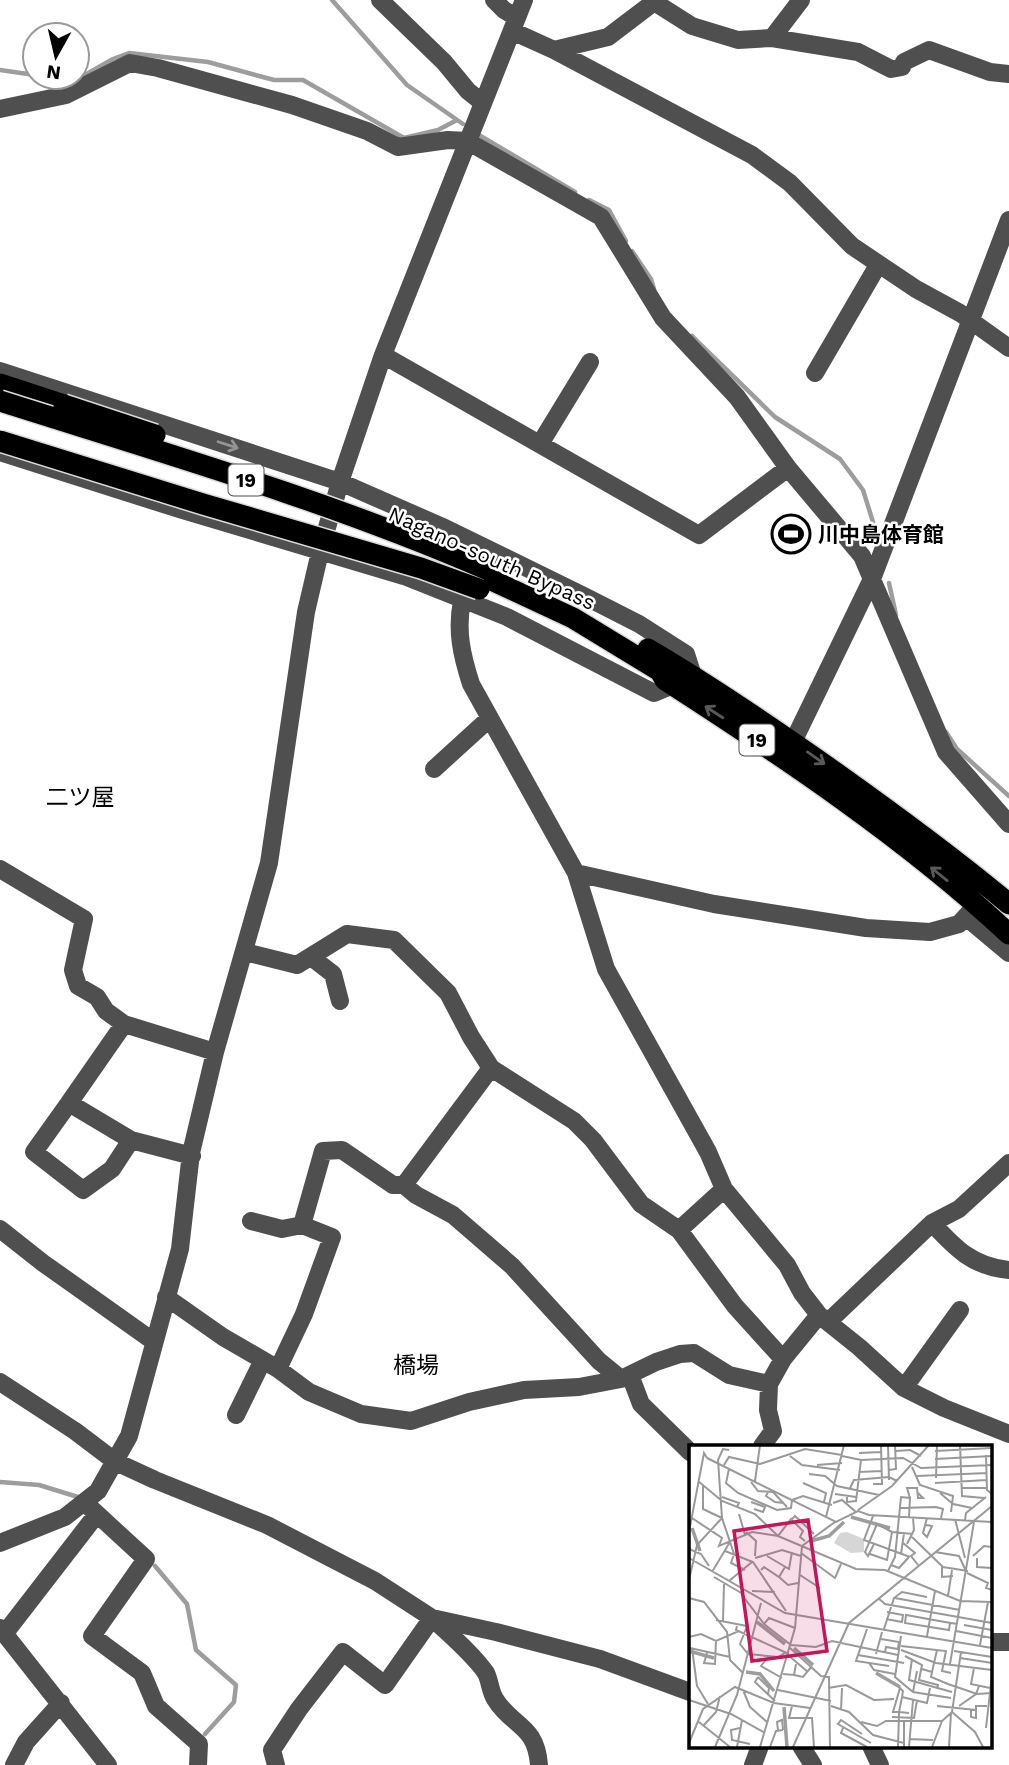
<svg xmlns="http://www.w3.org/2000/svg" width="1009" height="1765" font-family="'Work Sans','Noto Sans JP',sans-serif">
	<rect width="100%" height="100%" fill="#fff"/>
	<g fill="none" stroke-linecap="round" stroke-linejoin="round">
		<path stroke="#9d9d9d" stroke-width="4.5" d="M332,0L407,85L463,124
			M0,70L35,75
			M51,77L76,80L113,59L129,53L208,62L274,80H303L404,138L438,130L457,120
			M479,135L575,192
			M589,200L609,210L626,241
			M632,251L651,279L654,289
			M692,336L775,417L840,459L863,490L873,522
			M889,583L896,615
			M946,732L957,749L1009,796
			M0,1482L39,1485L78,1497
			M155,1566L187,1604L196,1650L236,1685L234,1702L205,1734"/>
		<defs>
			<path id="highway" d="M0,384L64,405
				M485,577L573,618L660,671L665,680C783,756 907,839 1009,934
				M648,649C713,687 774,729 835,772C894,814 953,857 1009,904"/>
		</defs>
		<use href="#highway" stroke="#dbdbdb" stroke-width="24"/>
		<path stroke="#4f4f4f" stroke-width="18" d="M380,0L444,62L468,91L483,103
			M494,0L504,10L516,17
			M512,31L554,50L752,155L790,183L852,246L916,289L960,313L1009,348
			M772,38L801,0
			M554,50L608,37L654,2L692,26L738,40L772,38L858,52L891,69L902,67L904,62L929,50L990,72L1009,74
			M0,109L66,95L130,63L158,68L292,105L367,131L398,147L448,140L467,141L601,217L663,318L737,397L788,468
			M383,355L699,535L788,468L862,556L946,752L1009,824
			M0,371L340,482L445,528L586,597L639,624L686,654L693,676
			M815,373L878,265
			M540,444L590,362
			M0,452L179,509L404,576L507,617L654,693L673,685
			M462,601C456,631 462,656 471,684L576,873L606,969L708,1152L724,1189L787,1265L802,1293L819,1315L859,1347L904,1388L944,1408L1009,1434
			M786,751L793,742L872,579L1009,220
			M434,769L490,718
			M0,869L84,919L73,970L78,986L97,997L106,1011L124,1024L215,1052
			M576,873L714,904L866,928L930,932L959,924L977,904
			M966,917L1009,953
			M245,952L297,965L347,934L394,940L448,993L471,1037L491,1068
			M311,957L333,974L340,1001
			M69,1103L124,1024
			M131,1140L112,1169L83,1190L34,1152L69,1103L131,1140L192,1156
			M404,1185L491,1068L574,1121L593,1140L641,1204L679,1230L724,1189
			M251,1221L282,1229L302,1225
			M932,1223C955,1248 973,1267 1009,1270
			M0,1229L43,1263L153,1341
			M679,1230L735,1306L783,1359
			M166,1297L223,1337L278,1369L309,1392L361,1414L411,1421L469,1402L524,1390L579,1387L621,1379L656,1362L680,1354L694,1353L729,1375L769,1384L783,1359L819,1315
			M829,1321L932,1223L959,1209L1009,1163
			M278,1369L304,1314L332,1237L302,1225L323,1151L342,1150L393,1185H404L416,1195L453,1215L512,1266L599,1361L621,1379
			M630,1375L641,1404L690,1452
			M0,1382L75,1431L116,1462L155,1480L267,1525L375,1581L432,1618L496,1632L600,1659L690,1692
			M904,1388L960,1310
			M236,1415L263,1360
			M762,1446L773,1431L768,1410L769,1384
			M84,1502L146,1559L92,1636L142,1673L156,1706L199,1744L198,1765
			M0,1543L65,1517L98,1491L129,1436L180,1249L191,1153L215,1052L269,863L306,612L320,552L340,482L383,355L524,0
			M0,1628L108,1765
			M5,1633L97,1514
			M990,1642H1009
			M801,1746L813,1765
			M871,1746L880,1765
			M14,1765L26,1742L61,1703
			M276,1765L272,1750L299,1709L343,1652L385,1685L432,1618C450,1635 472,1653 486,1673C490,1681 490,1691 495,1699C512,1727 536,1724 539,1765
			M753,1765L760,1746"/>
		<use href="#highway" stroke="#000" stroke-width="21"/>
		<defs>
			<path id="highway-bridge" d="M0,401C164,453 330,501 488,570
				M64,405L155,435
				M0,441L203,504L421,568L479,589"/>
		</defs>
		<use href="#highway-bridge" stroke="#dbdbdb" stroke-width="24" stroke-linecap="butt"/>
		<use href="#highway-bridge" stroke="#000" stroke-width="21"/>
	</g>
	<defs><path id="oneway-shaft" d="M-6 0H5M1.5-3L5.5 0L1.5 3" fill="none" stroke-width="1.6" stroke-linecap="round" stroke-linejoin="round" transform="scale(1.75)"/></defs>
	<use stroke="#959595" href="#oneway-shaft" transform="translate(228 445) rotate(18)"/>
	<g stroke="#595959">
		<use href="#oneway-shaft" transform="translate(714 712) rotate(-147)"/>
		<use href="#oneway-shaft" transform="translate(816 758) rotate(35)"/>
		<use href="#oneway-shaft" transform="translate(939 874) rotate(-141)"/>
	</g>
	<defs>
		<symbol id="stadium-ring" viewBox="-11 -11 22 22"><circle r="9.5" fill="#fff" stroke="#000" stroke-width="1.5"/><path d="M0-5a6.5 5 0 1 0 0 10a6.5 5 0 1 0 0-10ZM-3.5-1.8h7v3.6h-7Z" fill="#000"/></symbol>
	</defs>
	<g fill-rule="evenodd">
		<use href="#stadium-ring" x="769" y="512" width="44" height="44"/>
	</g>
	<g text-anchor="middle" dominant-baseline="central" stroke-width="5" stroke-linejoin="round" paint-order="stroke">
		<g fill="#fff" stroke="#4c4c4c" stroke-width="2">
			<rect x="228.5" y="464.5" width="35" height="31" rx="5"/>
			<rect x="739.5" y="724.5" width="35" height="31" rx="5"/>
		</g>
		<g font-size="19" font-weight="bold" fill="#000">
			<text x="246" y="480">19</text>
			<text x="757" y="740">19</text>
		</g>
		<g font-size="21" font-weight="bold" fill="#000" stroke="#fff" text-anchor="start">
			<text x="818" y="534">川中島体育館</text>
		</g>
		<g font-size="21" fill="#000" stroke="#fff">
			<text transform="translate(492 558) rotate(24)">Nagano-south Bypass</text>
		</g>
		<g font-size="23" fill="#000" stroke="#fff">
			<text x="80" y="797">二ツ屋</text>
			<text x="416" y="1365">橋場</text>
		</g>
	</g>
	<g transform="translate(689 1445)">
		<rect width="303" height="303" fill="#fff"/>
		<path d="M158,87L175,94V107L162,108L145,98L151,88Z" fill="#d6d6d6"/>
		<path fill="none" stroke="#9d9d9d" stroke-width="3.5" d="M162,72L201,83M3,83L11,106M122,96L140,91L155,77M68,177L96,199M105,203L124,220M0,206L25,213M57,227L71,229L85,246M187,228L211,242M95,262L98,302"/>
		<path fill="none" stroke="#999" stroke-width="2" d="M199,0L200,35M271,0L273,51L295,53M207,6L221,5L232,11M246,6L303,3M170,8L192,7M297,10L298,45L303,49M101,11L113,20L151,25M153,11L172,15L214,13L232,23L303,20M18,13L147,77L169,66L180,70L303,77M246,14L303,11M35,20L40,12L71,19L116,4L153,10M128,20L153,18M223,22L231,40L264,51L262,67M40,24L37,38L49,48L88,65L102,63L103,55M200,25L207,24L206,0M170,27L193,26M120,29L136,31L148,41L190,50M228,31L298,28M247,33L248,0M9,36L33,56L66,69L89,91L102,74L114,86L111,92L116,96M66,36L71,0M62,37L69,46L84,47L98,62M114,38L137,48L135,57M246,38L298,35M184,39H193L192,0M14,41V64L33,73M161,43L165,35L200,32L208,36M273,43H298M79,47L77,51L86,57L95,58M251,48L264,59L283,63M146,49L167,52M158,50V57L167,56L172,15M33,52L50,58L48,62M221,53L218,43H228L229,53H234L229,48M103,55L114,51L143,60M62,57L76,62L74,67L65,64M144,58L153,55L167,67M211,63L247,62L254,64L252,73M169,65L203,41L240,0M50,69L56,90M184,71L175,95L221,112M137,72L155,0M3,73L33,93L30,101L63,87L89,91L167,124L196,125L271,156L303,157M266,74L276,113M102,75L106,71L125,89M276,75L277,68L297,52M237,80L243,81L238,92L234,88L238,73M0,87L15,8L18,13M57,87L67,96L66,111M223,92L254,122L279,126M41,97L45,109L42,118L56,125M214,98L226,108L222,111L229,120M185,99L179,111L176,107L188,79L203,87L224,89M218,99L225,85L224,73M0,104L12,109L20,121M36,106L64,117L97,166M246,107L270,111L277,126M112,108L146,133L152,119M181,109L198,115L203,87M212,109L215,88M78,111L100,124L103,107M284,111L295,101L303,102M0,113L96,168L303,203M66,113L93,105L112,111M288,113V122L303,123M202,120L210,123L220,112M253,122V132L264,131M72,125L75,122L90,132L96,122M199,126L206,112L212,52L221,53L220,72M23,127L41,97L33,73L29,15L34,4L40,5M278,128L299,138L297,143L303,145M111,130L131,143M25,132L54,149M90,132L99,140L109,138M0,135L8,100L33,73M40,136L63,117M63,146L86,147M53,150L75,179L80,173L106,183M259,151L263,125M0,153L15,157L38,187L41,215L54,228M189,153L196,159L303,178M206,153L271,165M197,174L213,177L214,170L198,167M27,175L58,181L51,199L59,209M34,176L35,139M261,178L260,185L216,178L217,170L256,177L268,179M75,179L102,200L127,202L143,196L209,210M275,180L303,185M48,181L47,185L100,209M178,184L167,216L200,221M195,184L205,153L213,147L238,152M267,186L303,193M212,191L206,232L224,247L262,253M238,191L246,146M0,192L12,189L27,196L50,186M192,194L210,197L209,204L197,202L196,208M291,200L299,157M212,201L257,206L253,226L262,228M1,203L41,212M3,203L8,241L19,259M101,203L132,231L140,232L141,302M212,205L247,218L303,225M265,206L303,212M18,208L15,218L26,219L27,196M59,209L89,212L96,208M187,209L193,187M99,210L119,227M169,210L215,218M80,211L72,221L93,233M216,211L233,220L230,235L249,240L248,244M271,213L303,218M223,214L220,235L263,247M180,218L185,225L206,229M261,219L285,77M285,223L282,239L301,243M233,224L243,227L248,205M243,227L242,232L259,239L288,249L303,248M94,229L105,230L107,219M105,230L114,232L123,221M69,232L66,237L86,256M69,232L80,243L79,250M139,243L157,240L185,255L205,254M54,245L61,262L78,277M89,245L142,256M224,247L228,226M213,252L238,258L241,243M0,255L42,269L76,288M103,261L100,273H123L125,302M142,261L160,267L184,290L215,298M248,261L287,265M270,261L287,249L290,241M152,265L153,243M282,265V272L287,273V261H298M263,267L286,287L294,302M203,272L225,273L228,255M10,277L41,302M172,277L188,281L197,276H253M15,280L27,267L31,251M51,283L42,285L43,295L61,299M154,283L152,288L178,302M297,283L303,230M89,285L88,277L93,275L94,285M173,289L152,275L149,279L182,298M220,294L244,295M0,298L14,264L46,242L85,258L121,263M26,302L48,250L72,158M48,302L53,275M71,302L106,183L113,101L146,77M81,302L87,286L94,285M104,302L160,178L303,61M209,302L210,269V267L213,252L214,246L211,243L204,267H210L220,268M215,302V276M220,302L224,255M243,302L253,276L263,267L272,207M260,302L262,268"/>
		<path fill="#c2185b" fill-opacity="0.15" stroke="#c2185b" stroke-width="3.5" d="M119,75L138,206L63,216L45,86Z"/>
		<rect width="303" height="303" fill="none" stroke="#000" stroke-width="3.5"/>
	</g>
	<g transform="translate(56 56) rotate(188)"><circle r="33" fill="#ffffff" stroke="#999999" stroke-width="2"/>
	<path d="M0-5L12 26L0 18L-12 26Z" fill="#000000"/>
	<text y="-10" font-size="19" font-weight="bold" text-anchor="middle" fill="#000000">N</text>
	</g>
</svg>
